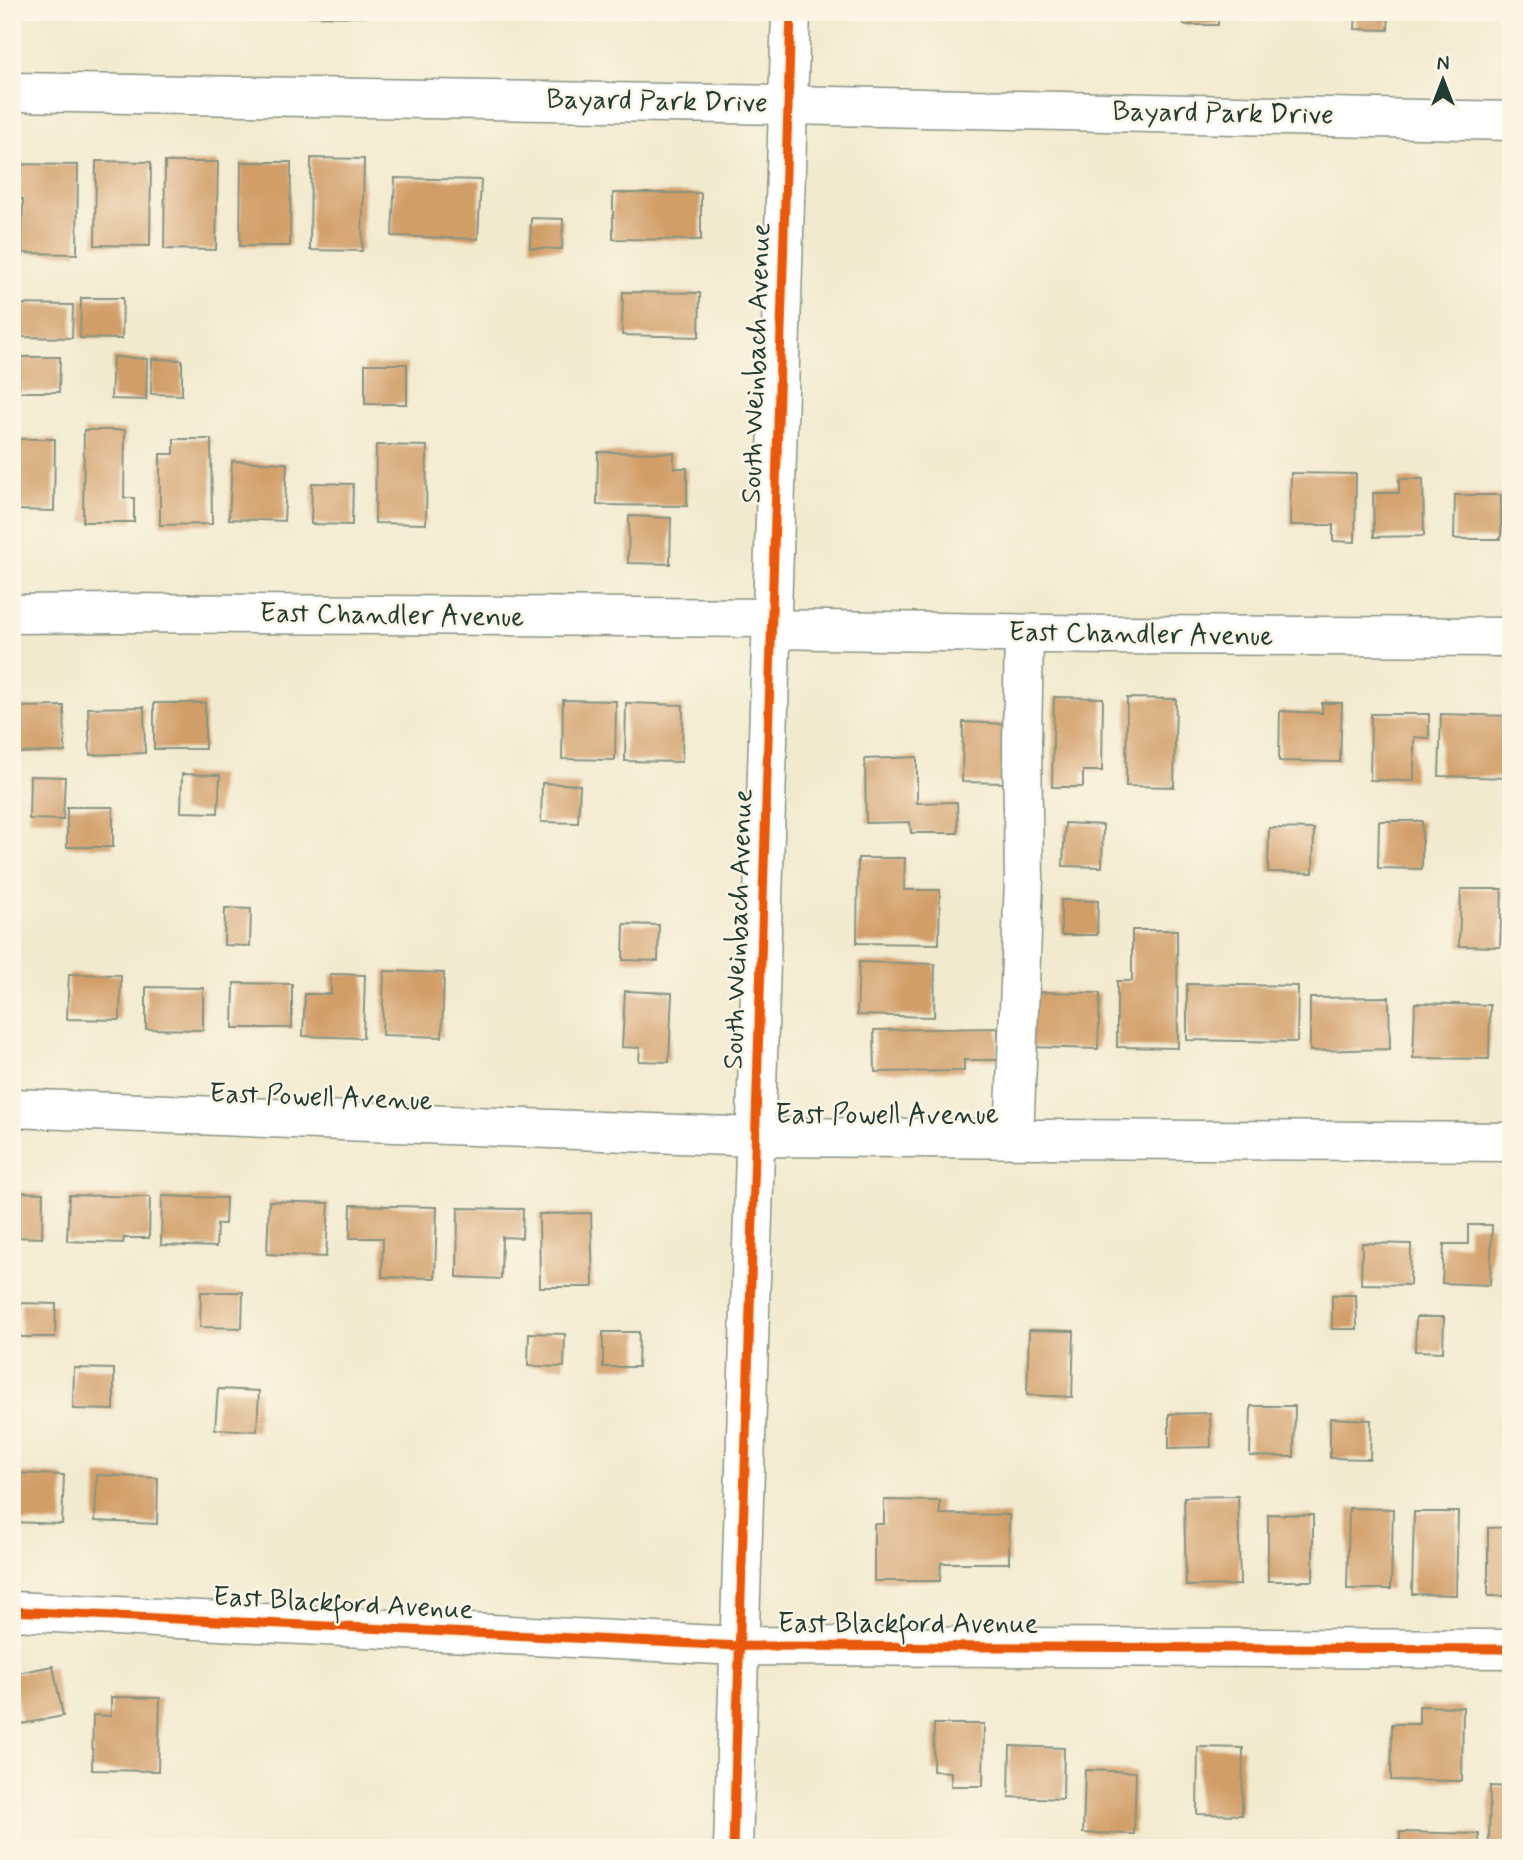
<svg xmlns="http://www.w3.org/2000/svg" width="1523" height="1860" font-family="Mynerve,sans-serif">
	<rect width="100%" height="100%" fill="#fcf5e5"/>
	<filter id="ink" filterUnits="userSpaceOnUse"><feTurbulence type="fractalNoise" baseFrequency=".0143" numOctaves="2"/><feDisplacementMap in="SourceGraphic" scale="14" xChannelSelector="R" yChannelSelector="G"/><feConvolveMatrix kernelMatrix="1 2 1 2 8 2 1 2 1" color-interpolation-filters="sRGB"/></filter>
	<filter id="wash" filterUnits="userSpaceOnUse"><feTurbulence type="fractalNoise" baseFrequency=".00686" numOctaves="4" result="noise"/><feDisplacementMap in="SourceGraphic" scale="28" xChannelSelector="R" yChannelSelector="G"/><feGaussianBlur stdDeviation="1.57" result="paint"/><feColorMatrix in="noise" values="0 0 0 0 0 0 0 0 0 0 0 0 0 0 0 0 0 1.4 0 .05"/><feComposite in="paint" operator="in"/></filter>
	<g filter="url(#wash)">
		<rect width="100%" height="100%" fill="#f2eacf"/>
		<g id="blocks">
			<path fill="#d29e67" d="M233,12H283V16L233,15Z
				M310,12H365V17L310,16Z
				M1184,12H1218V25H1184Z
				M1356,12H1389L1388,30L1355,29Z
				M311,158L364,159L362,251L310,250Z
				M96,161L151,162L150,246L95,245Z
				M165,162H218L216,250L164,249Z
				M241,162H291L290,246H240Z
				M12,164L78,165L77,254L22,253L23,199H12Z
				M395,178L481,180L478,239L392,236Z
				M613,193H701V240L613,239Z
				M531,218L563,219L562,249L530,248Z
				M623,292L700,293L699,337L622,335Z
				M81,298H123L122,339L80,338Z
				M19,304L73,305L72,338L18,337Z
				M19,357H60L59,392H19Z
				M113,357L147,359L146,400L111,399Z
				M152,359L182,360V395L151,394Z
				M365,364H407V404H365Z
				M84,430H125L124,498H134V522H83Z
				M14,439H55L54,511L13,510Z
				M174,439H211L212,524L160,525V454H174Z
				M376,445L427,446L426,524L375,523Z
				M598,452L674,453V468H687V506L597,505Z
				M232,461L287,463L284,521L229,519Z
				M1291,473L1356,474L1355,542L1333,541V525H1290Z
				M1399,479H1423L1424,536L1374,537L1373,493H1399Z
				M312,483L353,484L352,525L311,524Z
				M1455,495H1501V539H1454Z
				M629,516L671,518L670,564L628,563Z
				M1054,697L1103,698L1102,771H1083V787H1052Z
				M1127,698L1176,699L1174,787L1126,786Z
				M563,700L616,701L615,760L562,759Z
				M154,703H205V749H154Z
				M626,703L683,705L682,762L625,761Z
				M1322,703H1342L1340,762L1279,761L1280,711L1322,713Z
				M64,706L65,752L12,753V707Z
				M144,707L145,753L90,755L88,708Z
				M1371,714H1429V738L1414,737V781L1370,780Z
				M1441,714L1511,716L1510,778L1439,776Z
				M963,722L1008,724L1006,783L962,782Z
				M917,757V803L957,802L958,833H911L910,822L866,823L865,759Z
				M182,774L220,775L218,813L181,812Z
				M30,776L65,777L63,820L29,819Z
				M542,783L580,785L578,823L541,822Z
				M67,807H113V847H67Z
				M1379,821H1422V869L1378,868Z
				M1065,823L1103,825L1102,867L1063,866Z
				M1269,828L1314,829L1313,873L1268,872Z
				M858,858H905L904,890H940L939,944L857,943Z
				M1461,889H1502L1500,947L1459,946Z
				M1061,900L1098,901L1097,935H1061Z
				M225,908L251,909L250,946L224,945Z
				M624,924L659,925L658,961L623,960Z
				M1132,930H1177L1178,1048L1117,1047V981H1132Z
				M859,962L935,964L934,1017L857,1015Z
				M384,971L444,973L442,1037L382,1035Z
				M69,974L121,975L120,1020L67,1019Z
				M331,974L365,975L363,1038L303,1036L305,994H331Z
				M234,983L292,984V1028H233Z
				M1508,983H1511V1065H1507Z
				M1187,984L1298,986L1297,1042L1187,1040Z
				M146,987L203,988V1030L146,1029Z
				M625,991L672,993L669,1062L639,1061L640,1048L622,1047Z
				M1031,992L1100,993L1098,1049L1030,1047Z
				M1389,997L1390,1049L1310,1051V998Z
				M1415,1003L1490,1005L1489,1059L1413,1058Z
				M998,1028V1060H964V1071L875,1072L874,1030Z
				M12,1192L43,1193L42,1238L12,1237Z
				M69,1195L150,1197L149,1238H124L123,1243L67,1241Z
				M162,1196L226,1198L225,1224H217L216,1247L161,1245Z
				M269,1201L329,1203L326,1257L267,1254Z
				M351,1205L437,1207L435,1278L382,1277L383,1238H350Z
				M458,1208L523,1209L522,1238L502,1237L501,1279L457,1277Z
				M591,1213L593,1287H540L539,1214Z
				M1468,1225H1492L1490,1285L1442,1283L1444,1244H1468Z
				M1362,1243L1411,1244L1410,1285L1361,1284Z
				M201,1292H243L242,1328L200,1327Z
				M1332,1295H1356L1357,1329H1332Z
				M21,1303L56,1304L55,1337H20Z
				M1416,1317H1444L1443,1352L1415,1351Z
				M1029,1330L1074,1331L1072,1397L1027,1395Z
				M603,1332H639L638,1367H603Z
				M529,1333L565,1334L564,1367L528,1366Z
				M74,1368L114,1369V1410L73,1409Z
				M218,1389L259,1391L257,1431L215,1429Z
				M1251,1406H1295L1294,1457L1250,1456Z
				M1210,1413L1211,1447L1169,1448V1414Z
				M1330,1418L1371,1420L1370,1459L1330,1458Z
				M12,1473L64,1475L62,1524L12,1522Z
				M97,1475L158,1478L157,1524L95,1521Z
				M1238,1496L1240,1585L1186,1586L1184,1497Z
				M884,1500L940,1501V1514L1009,1515V1563H941L940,1581H874V1524H884Z
				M1349,1508L1393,1509L1391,1589H1347Z
				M1414,1512H1458L1456,1595L1412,1594Z
				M1268,1514L1313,1515V1581H1268Z
				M1511,1527V1596H1488V1528Z
				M53,1666L63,1716L21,1724L12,1674Z
				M111,1697L160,1698L158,1771L92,1770L93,1715L111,1716Z
				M1419,1706L1463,1707L1462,1781L1391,1780L1392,1724H1419Z
				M934,1724H984L983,1786H951V1772L933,1771Z
				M1010,1746L1064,1748L1063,1799L1009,1797Z
				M1198,1747L1243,1748L1242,1815L1197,1814Z
				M1085,1770L1136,1772L1134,1834L1083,1833Z
				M1490,1786L1511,1787V1848H1489Z
				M1400,1832L1479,1834V1848H1400Z"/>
		</g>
	</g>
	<g filter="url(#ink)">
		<use href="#blocks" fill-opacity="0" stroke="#889482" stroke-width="2"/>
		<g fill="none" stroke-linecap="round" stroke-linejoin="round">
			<defs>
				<path id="minor" d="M12,92L788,105L1511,121
					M12,614L119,613L771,618
					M770,629L1104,635L1511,637
					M12,1108L755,1137L1511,1142
					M1014,1139L1024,879L1022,744L1024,634
					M12,1611L739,1646L1511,1649
					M733,1848L791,12"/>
			</defs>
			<use href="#minor" stroke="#889482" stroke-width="41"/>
			<use href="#minor" stroke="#fff" stroke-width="38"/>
			<defs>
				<path id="cycleway" d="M12,1611L739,1646L1511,1649
					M733,1848L791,12"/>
			</defs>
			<use href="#cycleway" stroke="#fcf5e5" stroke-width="13"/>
			<use href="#cycleway" stroke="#e8590c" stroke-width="9"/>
		</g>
	</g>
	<g text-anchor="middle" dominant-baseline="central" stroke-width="5" stroke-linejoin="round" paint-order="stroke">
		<g font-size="28" fill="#1f3d34" stroke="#fcf5e5">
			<text transform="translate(657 102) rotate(1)">Bayard Park Drive</text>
			<text transform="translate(1223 114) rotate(1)">Bayard Park Drive</text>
			<text transform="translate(757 363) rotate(-88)">South Weinbach Avenue</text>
			<text transform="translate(392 616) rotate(1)">East Chandler Avenue</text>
			<text transform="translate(1141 635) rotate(1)">East Chandler Avenue</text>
			<text transform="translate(739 929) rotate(-88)">South Weinbach Avenue</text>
			<text transform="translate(321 1098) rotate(2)">East Powell Avenue</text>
			<text x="887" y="1115">East Powell Avenue</text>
			<text transform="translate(343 1604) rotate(3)">East Blackford Avenue</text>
			<text x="908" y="1624">East Blackford Avenue</text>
		</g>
	</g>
	<rect width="1523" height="1860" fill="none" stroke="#fcf5e5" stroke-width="42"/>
	<g transform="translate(1443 80)" stroke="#fcf5e5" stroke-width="5" paint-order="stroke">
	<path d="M0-5L12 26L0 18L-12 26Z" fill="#1f3d34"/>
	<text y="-10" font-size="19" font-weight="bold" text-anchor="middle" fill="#1f3d34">N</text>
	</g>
</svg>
